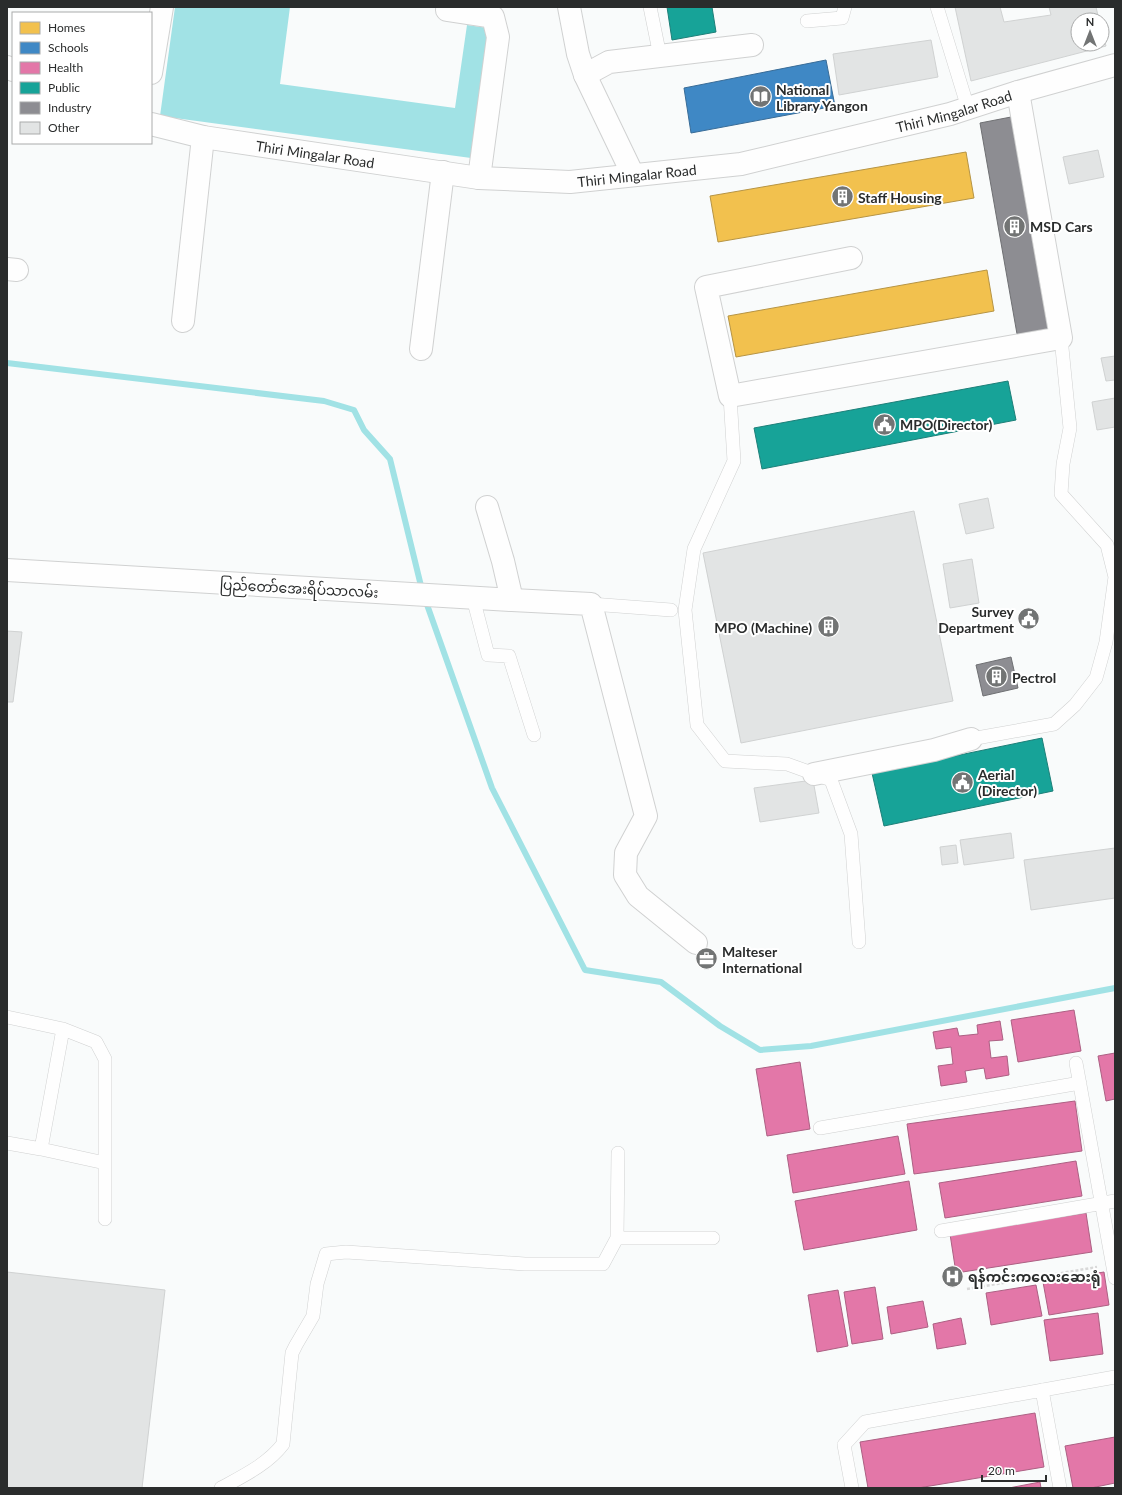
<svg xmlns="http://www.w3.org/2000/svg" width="1122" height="1495" font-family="Lato,'Noto Sans Myanmar',sans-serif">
	<rect width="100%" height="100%" fill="#f9fbfb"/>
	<path fill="#a1e2e5" d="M175,7H290L280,84L455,108L467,25L488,28L471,158L160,116Z"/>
	<path fill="#f2c14e" stroke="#b69444" d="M966,152L974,198L718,242L710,196Z
		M987,270L994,311L736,357L728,316Z"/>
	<path fill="#3f88c5" stroke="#396c97" d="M826,60L835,106L691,133L684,88Z"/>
	<path fill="#e377a8" stroke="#ac6083" d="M1074,1010L1081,1051L1018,1062L1011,1020Z
		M1000,1021L1003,1040L989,1041L991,1058L1007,1056L1009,1075L986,1079L984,1068L965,1071L967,1082L941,1086L938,1066L953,1064L951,1047L936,1049L933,1032L957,1028L959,1036L978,1034L977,1025Z
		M1115,1053V1099L1106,1101L1098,1056Z
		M800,1062L810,1129L767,1136L756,1069Z
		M1075,1101L1082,1151L914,1174L907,1124Z
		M898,1136L905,1174L793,1193L787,1155Z
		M1076,1161L1082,1196L945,1218L939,1183Z
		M909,1181L917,1230L804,1250L795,1201Z
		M1086,1213L1092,1252L956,1273L950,1234Z
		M1104,1272L1109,1305L1049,1315L1043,1282Z
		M1036,1285L1042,1316L991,1325L986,1293Z
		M875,1287L883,1339L852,1344L844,1292Z
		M838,1290L848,1346L817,1352L808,1295Z
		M923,1301L928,1327L891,1334L887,1307Z
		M1098,1313L1103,1354L1050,1361L1044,1320Z
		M961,1318L966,1344L937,1349L933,1324Z
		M1035,1413L1044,1467L918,1488H868L860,1442Z
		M1115,1437V1483L1091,1488H1073L1065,1446Z
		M1040,1482L1041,1488H1007H1009Z"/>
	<path fill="#17a398" stroke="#1d7f78" d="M667,7H712L716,32L672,40Z
		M1008,381L1016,420L762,469L754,428Z
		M1042,738L1053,791L884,826L872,773Z"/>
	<path fill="#8d8d92" stroke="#6f7073" d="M1011,117L1048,329L1017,334L980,123Z
		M1011,657L1018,688L983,696L976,665Z"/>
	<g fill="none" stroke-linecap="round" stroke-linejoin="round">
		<path stroke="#a1e2e5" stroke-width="6" d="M7,363L324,401L354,410L364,430L390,459L422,590
			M425,599L492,788L585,970L661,982L720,1026L760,1050L811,1046L1115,988"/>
	</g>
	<path fill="#e2e4e4" stroke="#d0d2d2" d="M955,7H1000L1004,22L1051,15L1049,7H1096L1099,20H1078V44H1102V31L1106,46L971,81Z
		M931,40L938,77L839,95L833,54Z
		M1098,150L1104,177L1069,184L1063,157Z
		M1115,356V380L1106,381L1101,358Z
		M1115,398V427L1097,430L1092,402Z
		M988,498L994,528L966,534L959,504Z
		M914,511L953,701L741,743L703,553Z
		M972,559L979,603L950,608L943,564Z
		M7,631L22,632L13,702H7Z
		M813,780L819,813L760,822L754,788Z
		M1011,833L1014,858L964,865L960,840Z
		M956,845L958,863L942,865L940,847Z
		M1115,848V898L1031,910L1024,860Z
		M7,1272L165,1290L142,1488H7Z"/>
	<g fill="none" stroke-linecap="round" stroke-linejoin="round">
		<defs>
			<path id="service" d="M650,7L660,56
				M937,7L968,108
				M807,21L842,18L845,7
				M730,396L734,461L694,549L685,610L697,725L725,761L787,764L831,780L851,834L859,942
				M473,598L488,655L509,656L534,735
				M591,604L671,610
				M971,739L1054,724L1075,705L1096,678L1106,642L1115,577L1107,545L1061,494L1063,464L1070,428L1061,338
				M7,1017L63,1029L96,1042L105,1059V1219
				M1076,1063L1115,1278
				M820,1128L1080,1083
				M7,1143L41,1149L105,1163
				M41,1149L63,1029
				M941,1231L1115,1201
				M617,1238H713
				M1042,1390L1060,1488
				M221,1488C243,1476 268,1464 283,1444L292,1353L296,1345L313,1316L317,1284L326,1254L346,1252L525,1264H603L617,1238L618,1153
				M852,1488L844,1445L865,1422L1115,1377"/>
			<g id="minor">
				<path d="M569,7L578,54L585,75L633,175"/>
				<path d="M447,10L493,17L498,37L479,178"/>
				<path d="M7,67L13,70"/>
				<path d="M151,73L162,7"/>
				<path d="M585,75L609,62L752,45"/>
				<path id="s1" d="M151,124L203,137L479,178L570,182L741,164L950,114L1018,92L1115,65"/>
				<path d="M851,258L706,287L730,396L1061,338L1018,92"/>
				<path d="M7,269L17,270"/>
				<path d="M183,321L203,137"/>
				<path d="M421,349L443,172"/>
				<path d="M487,507L503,561L512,600"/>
				<path d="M7,570L512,600L591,604L646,816L626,853L625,875L638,896L696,943"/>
				<path d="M814,774L934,750L971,739"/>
			</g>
		</defs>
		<use href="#service" stroke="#d0d1d1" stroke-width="14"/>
		<use href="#minor" stroke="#d0d1d1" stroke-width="24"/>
		<path stroke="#d8d8d8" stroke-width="2.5" stroke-dasharray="3 2" stroke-linecap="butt" d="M967,1289L1097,1267"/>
		<use href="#service" stroke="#fefefe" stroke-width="13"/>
		<use href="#minor" stroke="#fefefe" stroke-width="22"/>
	</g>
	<defs>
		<symbol id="library-disc" viewBox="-11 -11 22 22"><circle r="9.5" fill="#727474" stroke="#fff"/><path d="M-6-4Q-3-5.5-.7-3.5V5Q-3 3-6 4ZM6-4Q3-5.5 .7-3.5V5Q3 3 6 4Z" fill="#fff"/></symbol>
		<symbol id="building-disc" viewBox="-11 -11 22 22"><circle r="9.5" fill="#727474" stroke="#fff"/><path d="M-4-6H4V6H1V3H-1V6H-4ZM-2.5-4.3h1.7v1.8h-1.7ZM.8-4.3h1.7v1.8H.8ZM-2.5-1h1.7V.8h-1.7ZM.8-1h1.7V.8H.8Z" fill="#fff"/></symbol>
		<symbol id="civic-disc" viewBox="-11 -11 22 22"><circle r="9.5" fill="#727474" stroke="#fff"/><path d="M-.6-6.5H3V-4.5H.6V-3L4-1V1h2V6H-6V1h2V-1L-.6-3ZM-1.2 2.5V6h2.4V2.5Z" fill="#fff"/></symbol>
		<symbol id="office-disc" viewBox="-11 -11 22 22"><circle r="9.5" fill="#727474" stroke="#fff"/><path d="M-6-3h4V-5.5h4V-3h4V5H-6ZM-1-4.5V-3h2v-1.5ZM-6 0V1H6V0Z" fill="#fff"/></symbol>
		<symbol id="hospital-disc" viewBox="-11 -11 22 22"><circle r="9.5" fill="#727474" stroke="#fff"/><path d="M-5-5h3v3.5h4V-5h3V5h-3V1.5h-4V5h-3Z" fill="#fff"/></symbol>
	</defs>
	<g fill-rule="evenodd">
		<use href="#library-disc" x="748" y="84" width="25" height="25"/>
		<use href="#building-disc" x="830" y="184" width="25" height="25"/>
		<use href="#building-disc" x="1002" y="214" width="25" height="25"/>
		<use href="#civic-disc" x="872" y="412" width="25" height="25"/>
		<use href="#civic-disc" x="1016" y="606" width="25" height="25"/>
		<use href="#building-disc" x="816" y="614" width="25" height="25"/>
		<use href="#building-disc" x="984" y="664" width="25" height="25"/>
		<use href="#civic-disc" x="950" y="770" width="25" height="25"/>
		<use href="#office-disc" x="694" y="946" width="25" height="25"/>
		<use href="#hospital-disc" x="940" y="1264" width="25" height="25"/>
	</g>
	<g text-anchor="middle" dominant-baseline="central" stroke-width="4" stroke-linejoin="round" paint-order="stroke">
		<g font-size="14" font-weight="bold" fill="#2a2c2c" stroke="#fff" text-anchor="start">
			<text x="776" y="89">National<tspan x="776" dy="16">Library Yangon</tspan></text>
			<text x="858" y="197">Staff Housing</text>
			<text x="1030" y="226">MSD Cars</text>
			<text x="900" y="424">MPO(Director)</text>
			<text x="1014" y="611" text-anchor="end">Survey<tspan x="1014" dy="16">Department</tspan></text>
			<text x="812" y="627" text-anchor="end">MPO (Machine)</text>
			<text x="1012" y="677">Pectrol</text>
			<text x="978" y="774">Aerial<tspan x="978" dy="16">(Director)</tspan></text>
			<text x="722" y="951">Malteser<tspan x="722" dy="16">International</tspan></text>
			<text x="968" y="1276">ရန်ကင်းကလေးဆေးရုံ</text>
		</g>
		<g font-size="14" fill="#2a2c2c" stroke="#fff">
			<text stroke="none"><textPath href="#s1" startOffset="815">Thiri Mingalar Road</textPath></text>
			<text stroke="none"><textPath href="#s1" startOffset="167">Thiri Mingalar Road</textPath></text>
			<text stroke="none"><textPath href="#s1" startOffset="491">Thiri Mingalar Road</textPath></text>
			<text transform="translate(299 588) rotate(3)">ပြည်တော်အေးရိပ်သာလမ်း</text>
		</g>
	</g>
	<rect width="1122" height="1495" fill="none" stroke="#2a2c2c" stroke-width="16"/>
	<rect x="12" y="12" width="140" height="132" fill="#ffffff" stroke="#aaabab"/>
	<rect x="20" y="22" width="20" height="12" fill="#f2c14e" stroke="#aaabab"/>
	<text x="48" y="32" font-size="12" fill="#2a2c2c">Homes</text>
	<rect x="20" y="42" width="20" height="12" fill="#3f88c5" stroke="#aaabab"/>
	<text x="48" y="52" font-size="12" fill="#2a2c2c">Schools</text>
	<rect x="20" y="62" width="20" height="12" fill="#e377a8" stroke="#aaabab"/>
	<text x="48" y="72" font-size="12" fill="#2a2c2c">Health</text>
	<rect x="20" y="82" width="20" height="12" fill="#17a398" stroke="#aaabab"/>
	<text x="48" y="92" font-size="12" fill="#2a2c2c">Public</text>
	<rect x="20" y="102" width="20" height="12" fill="#8d8d92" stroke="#aaabab"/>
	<text x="48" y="112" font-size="12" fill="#2a2c2c">Industry</text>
	<rect x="20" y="122" width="20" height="12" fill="#e2e4e4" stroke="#aaabab"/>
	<text x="48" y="132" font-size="12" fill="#2a2c2c">Other</text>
	<g transform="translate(1090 32)"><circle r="19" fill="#ffffff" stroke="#aaabab"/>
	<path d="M0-3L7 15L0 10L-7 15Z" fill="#727474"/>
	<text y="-6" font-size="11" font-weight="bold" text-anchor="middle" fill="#2a2c2c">N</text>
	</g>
	<path d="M982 1475v6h64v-6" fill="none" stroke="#2a2c2c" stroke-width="2"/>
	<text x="988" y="1475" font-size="12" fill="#2a2c2c" stroke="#ffffff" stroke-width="3" paint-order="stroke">20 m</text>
</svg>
